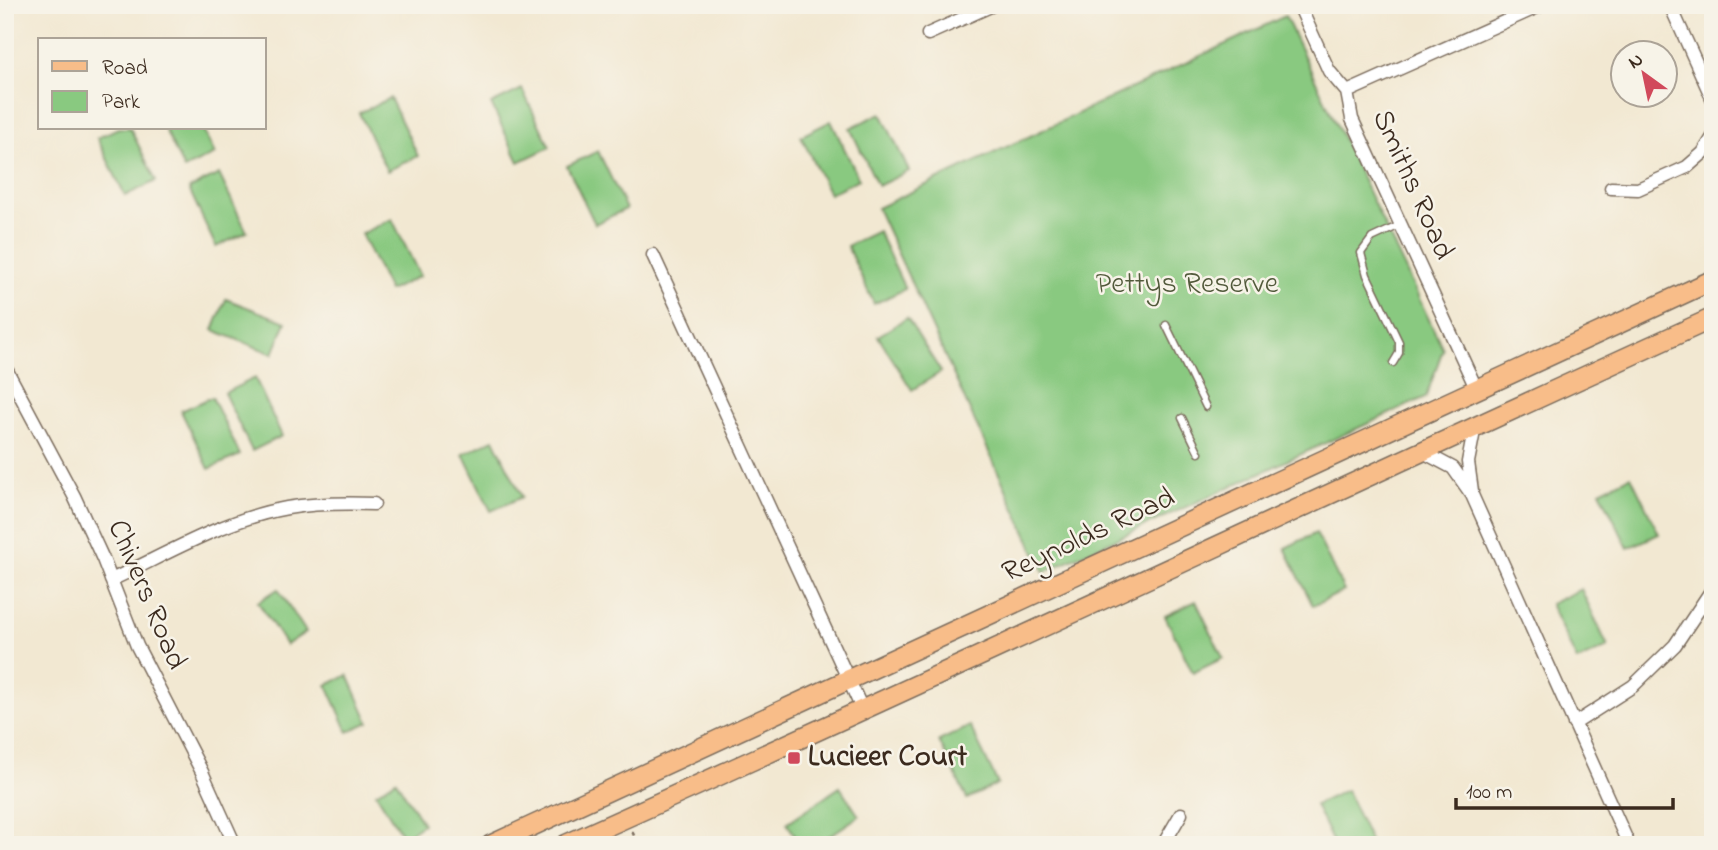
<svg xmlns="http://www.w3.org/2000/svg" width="1718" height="850" font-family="'Indie Flower',sans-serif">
	<rect width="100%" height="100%" fill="#f7f3e8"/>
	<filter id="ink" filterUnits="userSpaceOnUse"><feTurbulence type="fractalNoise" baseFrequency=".0143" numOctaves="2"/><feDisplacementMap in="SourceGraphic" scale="14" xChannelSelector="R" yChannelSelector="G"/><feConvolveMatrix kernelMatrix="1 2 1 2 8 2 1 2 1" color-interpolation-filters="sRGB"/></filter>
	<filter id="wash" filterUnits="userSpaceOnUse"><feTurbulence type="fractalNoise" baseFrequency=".00686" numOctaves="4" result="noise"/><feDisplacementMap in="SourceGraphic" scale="28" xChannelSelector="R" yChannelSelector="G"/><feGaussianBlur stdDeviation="1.57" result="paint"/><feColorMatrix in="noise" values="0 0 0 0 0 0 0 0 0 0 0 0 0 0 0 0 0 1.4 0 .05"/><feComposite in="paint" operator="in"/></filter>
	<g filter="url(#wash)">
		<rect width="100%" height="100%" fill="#f2e8d2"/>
		<path fill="#89c980" stroke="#627a4f" stroke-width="2" d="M1285,16L1443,349L1426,397L1044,572L877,208Z
			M522,89L550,147L519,162L491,104Z
			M390,98L418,156L387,171L359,113Z
			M881,113L909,171L878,186L850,128Z
			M831,121L859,179L829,194L801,136Z
			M118,128H130L156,181L125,196L97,138Z
			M164,128H202L215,154L184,169Z
			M598,151L626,209L595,224L567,166Z
			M219,174L247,232L216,247L189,189Z
			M392,219L420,276L389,291L361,234Z
			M878,231L905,289L874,304L847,246Z
			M226,299L286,322L273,354L213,330Z
			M907,318L941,372L912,390L878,336Z
			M255,378L282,436L252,451L224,393Z
			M212,397L240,455L209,469L181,411Z
			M494,439L522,497L491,511L463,454Z
			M1631,476L1659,534L1628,548L1600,491Z
			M1316,533L1344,591L1313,606L1285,548Z
			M278,589L306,632L286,645L258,602Z
			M1581,589L1608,647L1577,661L1550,604Z
			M1196,601L1223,658L1193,673L1165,616Z
			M348,675L369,722L348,732L327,685Z
			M970,726L998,784L967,799L939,741Z
			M396,780L423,824L403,837L376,793Z
			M840,787L859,816L816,845H801L787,823Z
			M1346,790L1372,845H1334L1315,805Z"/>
	</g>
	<g filter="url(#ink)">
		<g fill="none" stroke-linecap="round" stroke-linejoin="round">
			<defs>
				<path id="service" d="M1166,325L1206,407
					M1393,363L1399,353V342L1367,275L1361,253L1372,238L1400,225
					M1182,418L1199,453"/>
				<path id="minor" d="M1299,5L1329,71L1347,92L1352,119L1476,388
					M1670,5L1713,100
					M928,34L993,5
					M1347,92L1542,5
					M1611,188L1638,189L1687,167L1703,153L1713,137
					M653,255L863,711
					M5,367L74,496L103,559L137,646L202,772L235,845
					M1421,451L1453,468L1472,495L1629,845
					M1472,491L1468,462L1475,426
					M111,580C167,554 225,519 287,508C316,503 345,503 374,504
					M1574,724L1633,686L1675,645L1713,588
					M1163,845L1181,814"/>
				<path id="primary" d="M491,845C899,659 1304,466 1713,280
					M565,845C949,673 1330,492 1713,318"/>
			</defs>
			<use href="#service" stroke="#7b6c5d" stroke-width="9"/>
			<use href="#minor" stroke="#7b6c5d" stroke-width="15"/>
			<use href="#primary" stroke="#7b6c5d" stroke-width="22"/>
			<path stroke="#7b6c5d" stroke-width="2.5" stroke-dasharray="5 5" stroke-linecap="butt" d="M632,831L638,845"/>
			<use href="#service" stroke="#fff" stroke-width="6"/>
			<use href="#minor" stroke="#fff" stroke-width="12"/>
			<use href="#primary" stroke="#f8bd89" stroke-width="19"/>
		</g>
	</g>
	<rect fill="#d1495b" stroke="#f7f3e8" stroke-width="2.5" x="787" y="751" width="14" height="14" rx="3.5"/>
	<g text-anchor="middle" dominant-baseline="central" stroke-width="5" stroke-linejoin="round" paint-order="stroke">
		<g font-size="30" fill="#3b2a1e" stroke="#f7f3e8">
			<text transform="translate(1412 185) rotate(66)">Smiths Road</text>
			<text transform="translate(1089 536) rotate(-25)">Reynolds Road</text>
			<text transform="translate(146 595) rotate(67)">Chivers Road</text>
		</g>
		<g font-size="30" fill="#525a3b" stroke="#f7f3e8">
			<text x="1187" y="285">Pettys Reserve</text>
		</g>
		<g font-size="30" font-weight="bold" fill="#3b2a1e" stroke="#f7f3e8" text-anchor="start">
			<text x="808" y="758">Lucieer Court</text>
		</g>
	</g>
	<rect width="1718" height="850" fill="none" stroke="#f7f3e8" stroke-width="28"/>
	<rect x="38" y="38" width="228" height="91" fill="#f7f3e8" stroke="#aca397" stroke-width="2"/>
	<rect x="52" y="61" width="35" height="10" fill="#f8bd89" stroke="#aca397" stroke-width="2"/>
	<text x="102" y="74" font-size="21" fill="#3b2a1e">Road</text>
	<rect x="52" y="91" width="35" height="21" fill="#89c980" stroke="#aca397" stroke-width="2"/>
	<text x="102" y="108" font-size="21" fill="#3b2a1e">Park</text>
	<g transform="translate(1644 74) rotate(327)"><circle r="33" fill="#f7f3e8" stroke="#aca397" stroke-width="2"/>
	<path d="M0-5L12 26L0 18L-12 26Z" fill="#d1495b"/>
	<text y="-10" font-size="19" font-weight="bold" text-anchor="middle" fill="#3b2a1e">N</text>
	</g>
	<path d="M1456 798v10h217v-10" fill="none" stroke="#3b2a1e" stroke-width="3.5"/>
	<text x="1466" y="798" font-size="21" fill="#3b2a1e" stroke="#f7f3e8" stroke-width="5" paint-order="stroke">100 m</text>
</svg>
